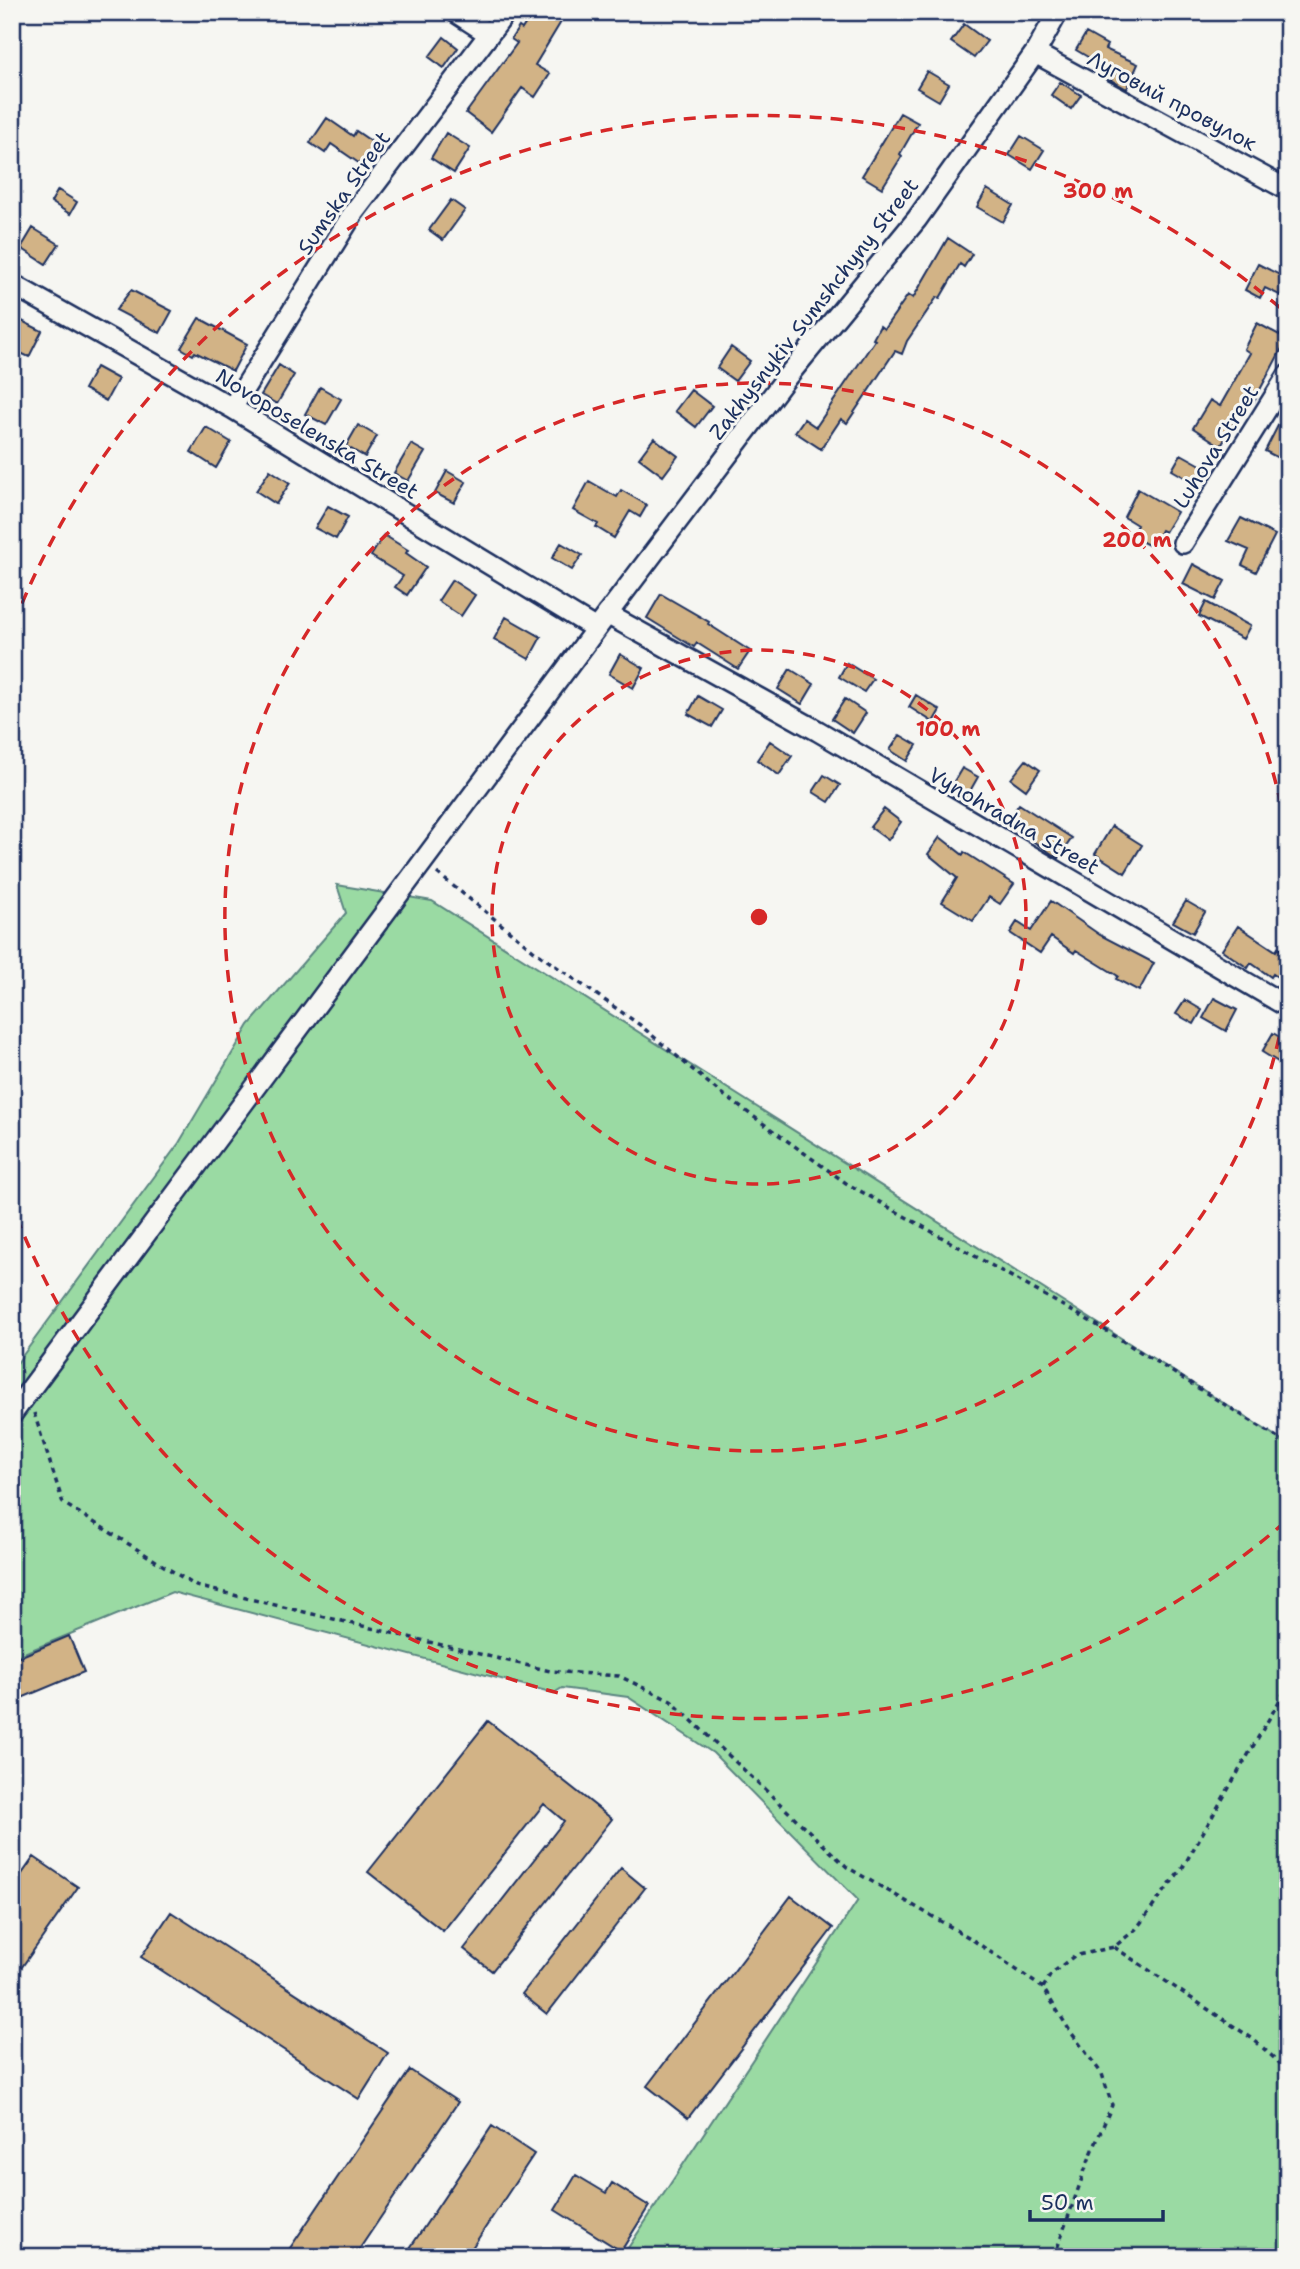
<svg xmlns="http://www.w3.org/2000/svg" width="1300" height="2269" font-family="'Shantell Sans',sans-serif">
	<rect width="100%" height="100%" fill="#f6f6f2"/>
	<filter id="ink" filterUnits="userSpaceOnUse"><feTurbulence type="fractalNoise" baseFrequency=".0143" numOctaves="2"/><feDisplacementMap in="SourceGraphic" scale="14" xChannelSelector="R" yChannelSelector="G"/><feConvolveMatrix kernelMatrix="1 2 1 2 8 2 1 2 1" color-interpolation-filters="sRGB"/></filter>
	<g filter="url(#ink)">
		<path fill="#9adaa3" stroke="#5a8480" stroke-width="2" d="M337,885L432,901L1288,1444V2257H622L858,1900L713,1753L628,1697L562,1688L554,1693L172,1592L12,1658V1370L179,1143L249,1025L346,913Z"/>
		<path fill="#d2b386" stroke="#1b2f5e" stroke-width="2" d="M533,12H567L535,65L550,74L535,97L522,88L491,132L466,113L517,43L511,39L519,27L522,29Z
			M964,24L987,41L974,58L951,42Z
			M1086,33L1107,45L1105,49L1138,64L1127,89L1111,80L1115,73L1076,50Z
			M444,37L458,48L444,68L429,57Z
			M927,71L949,84L939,101L917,88Z
			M1060,82L1081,95L1071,109L1051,95Z
			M900,113L918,123L900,154L902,156L882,188L862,176Z
			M327,118L353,136L356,131L378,146L363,166L331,144L325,153L310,143Z
			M446,133L470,148L454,173L431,158Z
			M1021,136L1044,150L1032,169L1009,155Z
			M987,189L1013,205L1003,222L977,207Z
			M58,190L77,202L70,214L51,202Z
			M451,200L465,210L443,240L429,230Z
			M33,228L59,244L46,264L21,248Z
			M948,238L972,254L964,267L960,264L940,298L937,297L907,341L902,354L895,351L847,423L841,419L821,449L795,432L804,419L816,427L875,340L873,339L880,326L884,329L908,295L913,298Z
			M1258,264L1288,279V299L1265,288L1260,298L1245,290Z
			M131,290L172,311L160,333L116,310Z
			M12,316L42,331L29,357L12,349Z
			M199,318L247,344L233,371L195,352L193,355L181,348Z
			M1257,323L1287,339L1254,401L1250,399L1244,408L1243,407L1221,446L1193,428L1210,400L1220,406L1250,353L1244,349Z
			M731,347L750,361L735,381L717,368Z
			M279,365L294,375L277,404L261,395Z
			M96,367L118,379L106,401L84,389Z
			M320,387L341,399L326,425L305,414Z
			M691,390L712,406L696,427L675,411Z
			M1288,406V463L1265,451Z
			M358,425L377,436L365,457L346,446Z
			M206,427L231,442L216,468L191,452Z
			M654,438L678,456L663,476L639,458Z
			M411,444L425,452L408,481L394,473Z
			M1181,454L1208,469L1198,485L1172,470Z
			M270,470L290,483L276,504L256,491Z
			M447,471L466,482L454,503L435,493Z
			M589,481L617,497L621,490L647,505L640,517L630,511L614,538L596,527L598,524L573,510Z
			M1138,489L1177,512L1165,532L1161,530L1152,547L1131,536L1137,525L1124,517Z
			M328,506L348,517L336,539L315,528Z
			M1241,518L1275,535L1256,572L1242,565L1249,550L1228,541Z
			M384,535L408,550L406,553L426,567L407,595L395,587L403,576L371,556Z
			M561,543L582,555L572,570L552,558Z
			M1193,564L1225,581L1215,600L1183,584Z
			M452,580L475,595L461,616L438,601Z
			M661,594L709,622L708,624L750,651L738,669L697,643L694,647L647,618Z
			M1206,602L1250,626L1243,639L1199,616Z
			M506,617L541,637L529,659L494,639Z
			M620,654L644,668L633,688L609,674Z
			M847,663L873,679L864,692L839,677Z
			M790,669L814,684L802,704L778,689Z
			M916,695L940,710L933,722L909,707Z
			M698,696L722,710L712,727L688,714Z
			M845,699L866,713L853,733L832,719Z
			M900,735L917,745L907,761L890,750Z
			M770,741L792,756L779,775L757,760Z
			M1026,760L1040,770L1026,790L1011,779Z
			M962,768L978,777L966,798L950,788Z
			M824,775L840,785L829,802L813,792Z
			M1019,804L1072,838L1058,858L1006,823Z
			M884,809L901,822L888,840L870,827Z
			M1112,826L1142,845L1125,873L1095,854Z
			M940,837L963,855L964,852L1014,884L1000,904L989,897L973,921L942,902L957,878L928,854Z
			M1051,901L1100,935L1154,963L1139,991L1116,979L1118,976L1076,950L1074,953L1051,937L1040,953L1010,933L1017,922L1031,931Z
			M1186,901L1205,912L1193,933L1173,922Z
			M1238,926L1276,951L1278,948L1288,955V984L1273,974L1271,977L1251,963L1248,968L1222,950Z
			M1214,998L1237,1010L1226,1031L1203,1018Z
			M1185,1000L1202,1010L1194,1024L1176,1014Z
			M1273,1033L1288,1042V1068L1262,1052Z
			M69,1636L84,1672L12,1702V1660Z
			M488,1721L612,1819L492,1971L464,1949L564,1821L544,1804L443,1931L368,1872Z
			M34,1857L78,1887L12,1981V1888Z
			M621,1868L645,1888L547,2014L522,1994Z
			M791,1896L833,1928L688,2118L647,2086Z
			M171,1912L388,2053L359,2099L141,1957Z
			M410,2070L458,2102L354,2257H284Z
			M492,2126L534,2154L466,2257H404Z
			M576,2175L606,2193L612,2183L649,2206L621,2251L555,2210Z"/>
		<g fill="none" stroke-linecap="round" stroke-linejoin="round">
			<defs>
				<path id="street" d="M455,12L489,34
					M1035,53L1288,190
					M12,284L232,408L596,629
					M232,408L354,212L506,12
					M1183,543L1288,375
					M607,614L818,731L1288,1007
					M12,1414L596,629L786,378L917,219L1035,53L1058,12"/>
			</defs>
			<use href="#street" stroke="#1b2f5e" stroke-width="24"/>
			<path stroke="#1b2f5e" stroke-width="3.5" stroke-dasharray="5 5" stroke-linecap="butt" d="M437,873L537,953L640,1025L718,1091L846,1183L1102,1328L1288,1444
				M34,1413L63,1503L196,1586L550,1671L619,1676L671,1701L847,1867L970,1938L1043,1988
				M1114,1947L1253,2039L1283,2066L1288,2080
				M1054,2257L1087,2164L1112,2105L1102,2074L1070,2031L1043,1988L1051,1974L1074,1956L1114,1947L1136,1929L1183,1867L1288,1686"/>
			<use href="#street" stroke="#f6f6f2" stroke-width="19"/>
		</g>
	</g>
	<g fill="none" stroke="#d62828" stroke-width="3.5" stroke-dasharray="12 9">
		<circle cx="759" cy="917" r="267"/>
		<path d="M1287 996A534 534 0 1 1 1287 838"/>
		<path d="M1285 1522A801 801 0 0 1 14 1211M14 623A801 801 0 0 1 1285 312"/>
	</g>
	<g text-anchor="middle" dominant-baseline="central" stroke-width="6" stroke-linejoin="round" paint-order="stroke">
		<g font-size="21" fill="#1b2f5e" stroke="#f6f6f2">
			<text transform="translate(1172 101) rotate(28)">Луговий провулок</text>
			<text transform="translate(344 193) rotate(-55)">Sumska Street</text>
			<text transform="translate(814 309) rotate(-52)">Zakhysnykiv Sumshchyny Street</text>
			<text transform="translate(317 434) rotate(31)">Novoposelenska Street</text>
			<text transform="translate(1216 447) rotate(-58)">Luhova Street</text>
			<text transform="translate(1014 821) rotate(30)">Vynohradna Street</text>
		</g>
	</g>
	<circle cx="759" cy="917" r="10" fill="#d62828" stroke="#f6f6f2" stroke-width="3.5"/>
	<g font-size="21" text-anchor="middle" font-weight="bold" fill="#d62828" stroke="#f6f6f2" stroke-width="6" stroke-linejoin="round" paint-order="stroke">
		<text x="1098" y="198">300 m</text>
		<text x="1137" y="547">200 m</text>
		<text x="948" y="736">100 m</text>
	</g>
	<rect width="1300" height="2269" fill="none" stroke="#f6f6f2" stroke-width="42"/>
	<rect x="21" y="21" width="1258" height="2227" fill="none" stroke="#1b2f5e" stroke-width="2.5" filter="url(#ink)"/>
	<path d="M1030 2210v10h133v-10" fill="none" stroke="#1b2f5e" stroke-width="3.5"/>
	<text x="1041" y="2210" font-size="21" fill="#1b2f5e" stroke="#f6f6f2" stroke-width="5" paint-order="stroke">50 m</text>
</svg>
